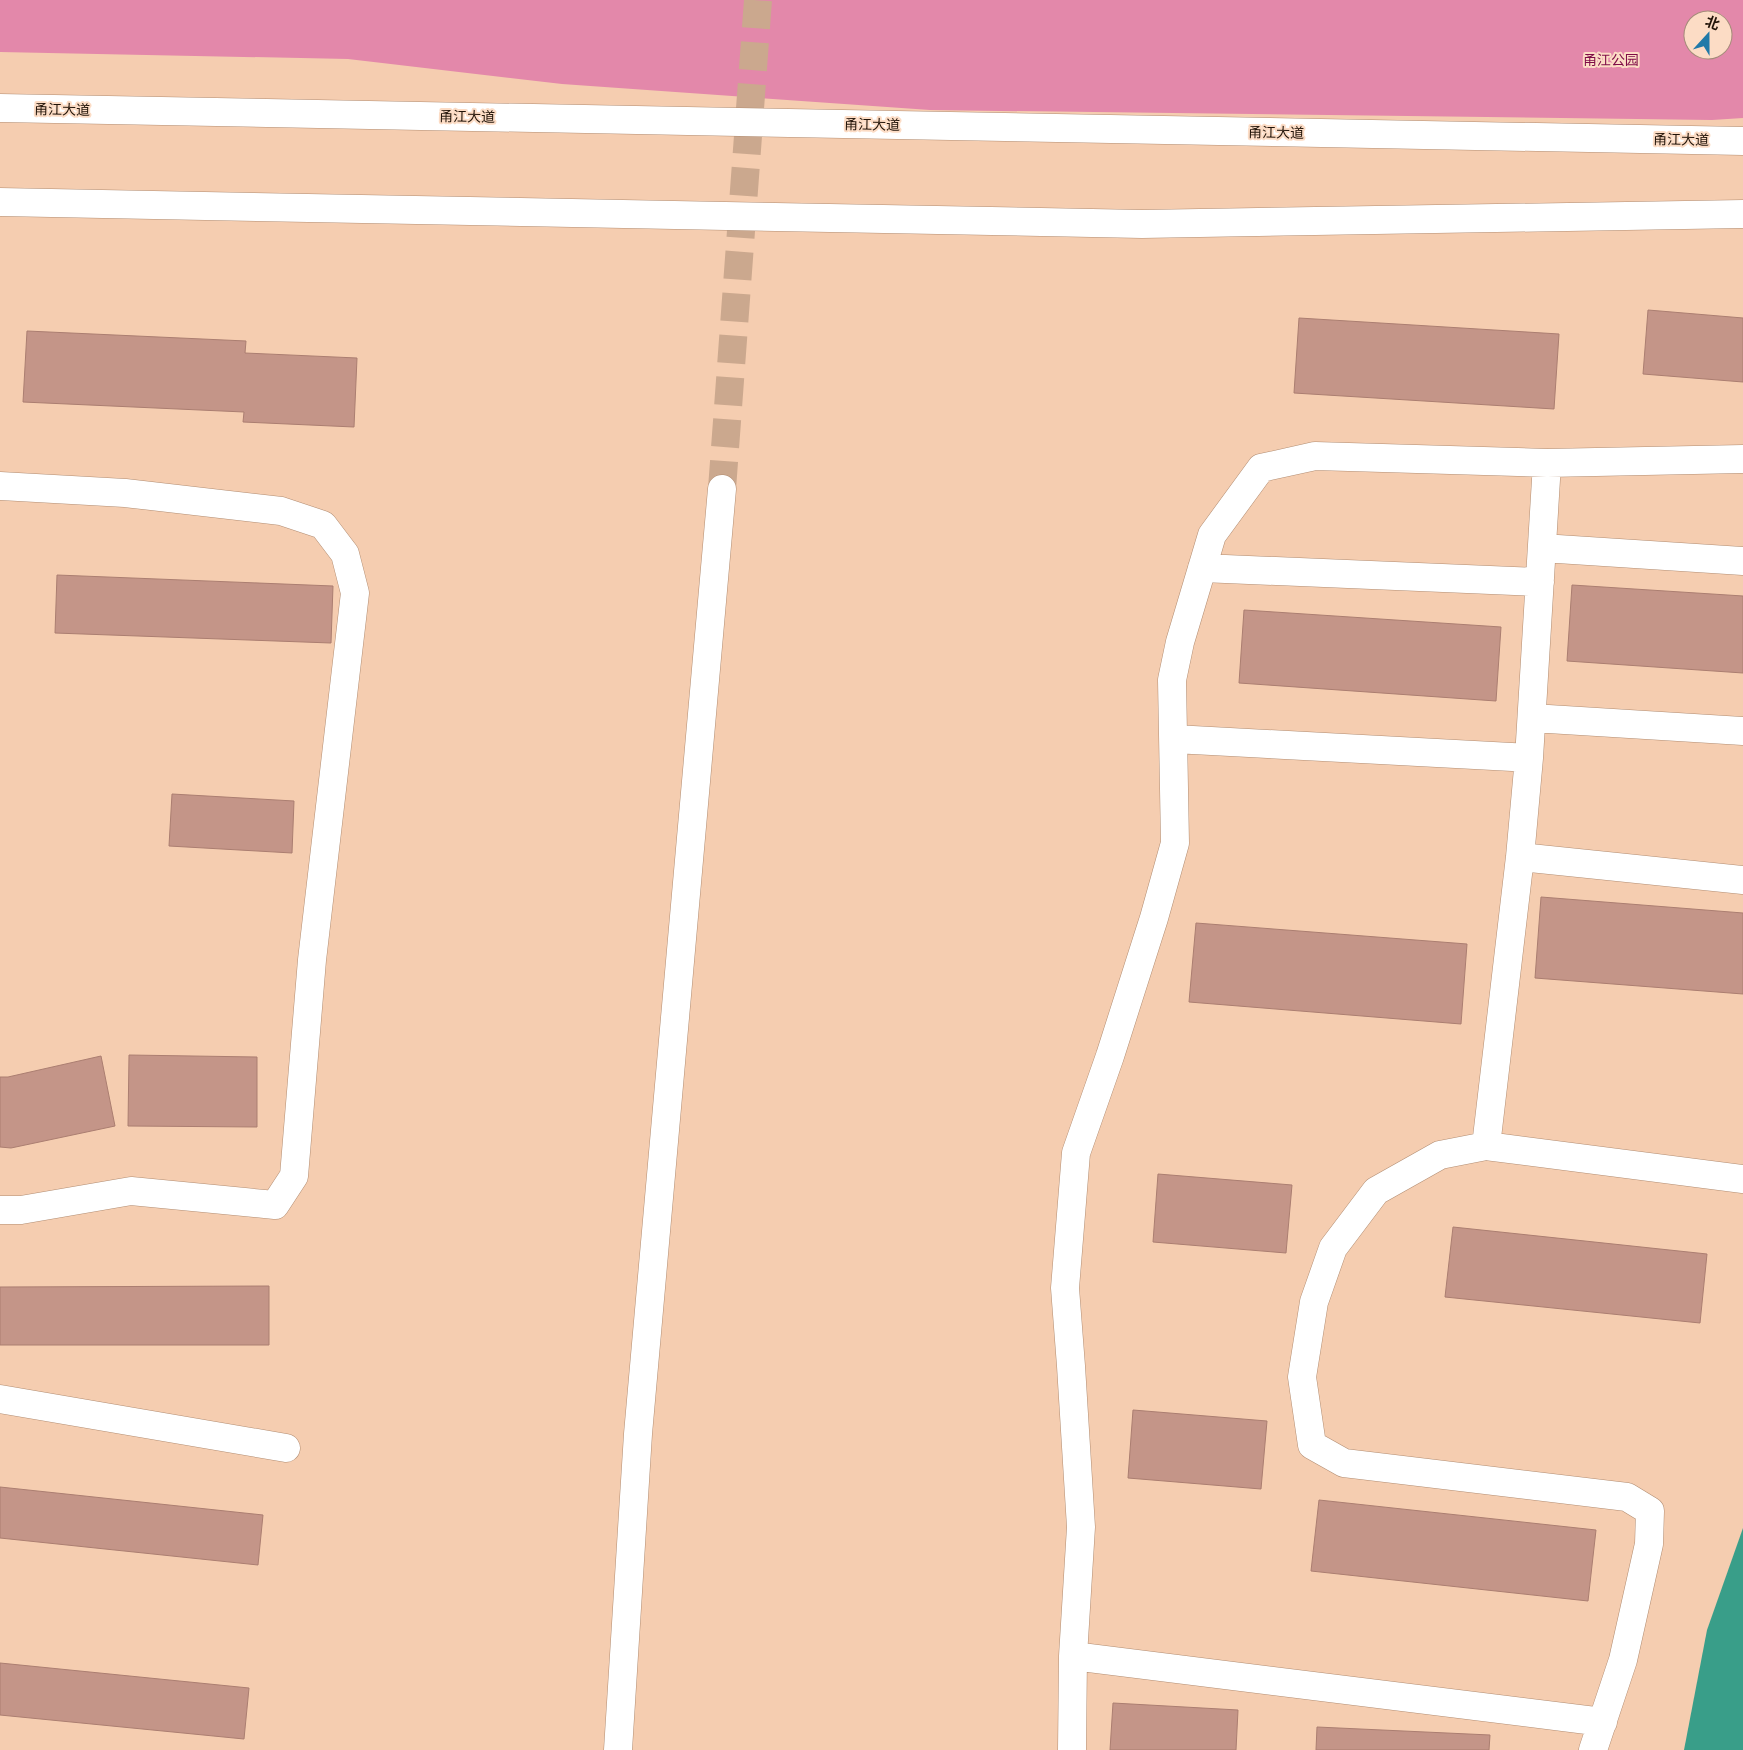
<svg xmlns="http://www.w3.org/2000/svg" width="1743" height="1750" font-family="'Titillium Web','Noto Sans SC',sans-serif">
	<rect width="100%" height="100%" fill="#f5cdb0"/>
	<path fill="#e388aa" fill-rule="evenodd" d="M0,0H1743V118L1712,120L930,110L562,84L348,59L0,52ZM1693,20H1723V50H1693Z"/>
	<path fill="#399e89" d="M1743,1528V1750H1684L1707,1630Z"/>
	<path fill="#c49588" stroke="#ab7e71" d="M1648,310L1743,318V382L1643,374Z
		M1299,318L1559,334L1554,409L1294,393Z
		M27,331L246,341L245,353L357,358L354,427L243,422L244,412L23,402Z
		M57,575L333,586L331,643L55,633Z
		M1572,585L1743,596V673L1567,661Z
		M1244,610L1501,627L1496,701L1239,683Z
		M172,794L294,801L292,853L169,846Z
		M1541,897L1743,913V994L1535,978Z
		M1196,923L1467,944L1461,1024L1189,1002Z
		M129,1055L257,1057V1127L128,1126Z
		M101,1056L115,1126L11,1148L0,1147V1077H8Z
		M1158,1174L1292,1185L1286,1253L1153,1242Z
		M1453,1227L1707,1254L1700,1323L1445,1297Z
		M269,1286V1345H0V1287Z
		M1133,1410L1267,1421L1261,1489L1128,1478Z
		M0,1487L263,1515L258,1565L0,1538Z
		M1319,1500L1596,1530L1588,1601L1311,1571Z
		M0,1663L249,1688L244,1739L0,1715Z
		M1113,1703L1238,1710L1236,1750H1110Z
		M1317,1727L1490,1735L1489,1750H1316Z"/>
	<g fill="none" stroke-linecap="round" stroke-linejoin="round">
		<path stroke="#cba88e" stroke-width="28" stroke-dasharray="28 14" stroke-linecap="butt" d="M722,489L758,0"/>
		<defs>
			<path id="minor" d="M0,486L125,493L281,511L323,525L345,554L355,593L312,960L294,1176L275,1205L131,1191L21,1210H0
				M1542,548L1743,561
				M1202,568L1540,582
				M1532,718L1743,731
				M1174,739L1529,758
				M1520,857L1743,880
				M1486,1146L1520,857L1529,758L1547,463
				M0,1399L286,1448
				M1073,1656L1603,1722
				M1072,1750L1073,1656L1081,1527L1071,1366L1065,1288L1076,1153L1110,1056L1154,918L1175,843L1172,680L1180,642L1212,535L1261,468L1315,456L1547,463L1743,459
				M1593,1750L1623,1660L1649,1544L1650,1511L1627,1497L1344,1463L1312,1445L1302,1377L1314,1302L1333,1248L1376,1191L1440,1155L1486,1146L1743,1179"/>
			<path id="major" d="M0,108L1743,141
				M0,202L1142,224L1743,214"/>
			<path id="highway" d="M618,1750L638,1434L722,489"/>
		</defs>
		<use href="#minor" stroke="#b28d72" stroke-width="29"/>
		<use href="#major" stroke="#b28d72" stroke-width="29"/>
		<use href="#highway" stroke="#b28d72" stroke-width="29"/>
		<use href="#minor" stroke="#fff" stroke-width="28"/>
		<use href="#major" stroke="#fff" stroke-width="28"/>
		<use href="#highway" stroke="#fff" stroke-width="28"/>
	</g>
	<g text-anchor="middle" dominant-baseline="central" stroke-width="4" stroke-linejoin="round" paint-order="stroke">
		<g font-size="14" fill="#7f0c47" stroke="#fcdcc5">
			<text x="1611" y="59">甬江公园</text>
		</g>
		<g font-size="14" fill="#211308" stroke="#fcdcc5">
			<text transform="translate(62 109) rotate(1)">甬江大道</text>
			<text transform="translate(467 116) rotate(1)">甬江大道</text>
			<text transform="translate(872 124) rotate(1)">甬江大道</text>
			<text transform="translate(1276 132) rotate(1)">甬江大道</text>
			<text transform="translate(1681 139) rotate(1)">甬江大道</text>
		</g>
	</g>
	<g transform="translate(1708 35) rotate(21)"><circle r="24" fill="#fcdcc5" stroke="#a48c79"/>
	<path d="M0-4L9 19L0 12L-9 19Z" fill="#2079a8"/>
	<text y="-8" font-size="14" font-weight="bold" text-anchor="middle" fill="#211308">北</text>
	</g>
</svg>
